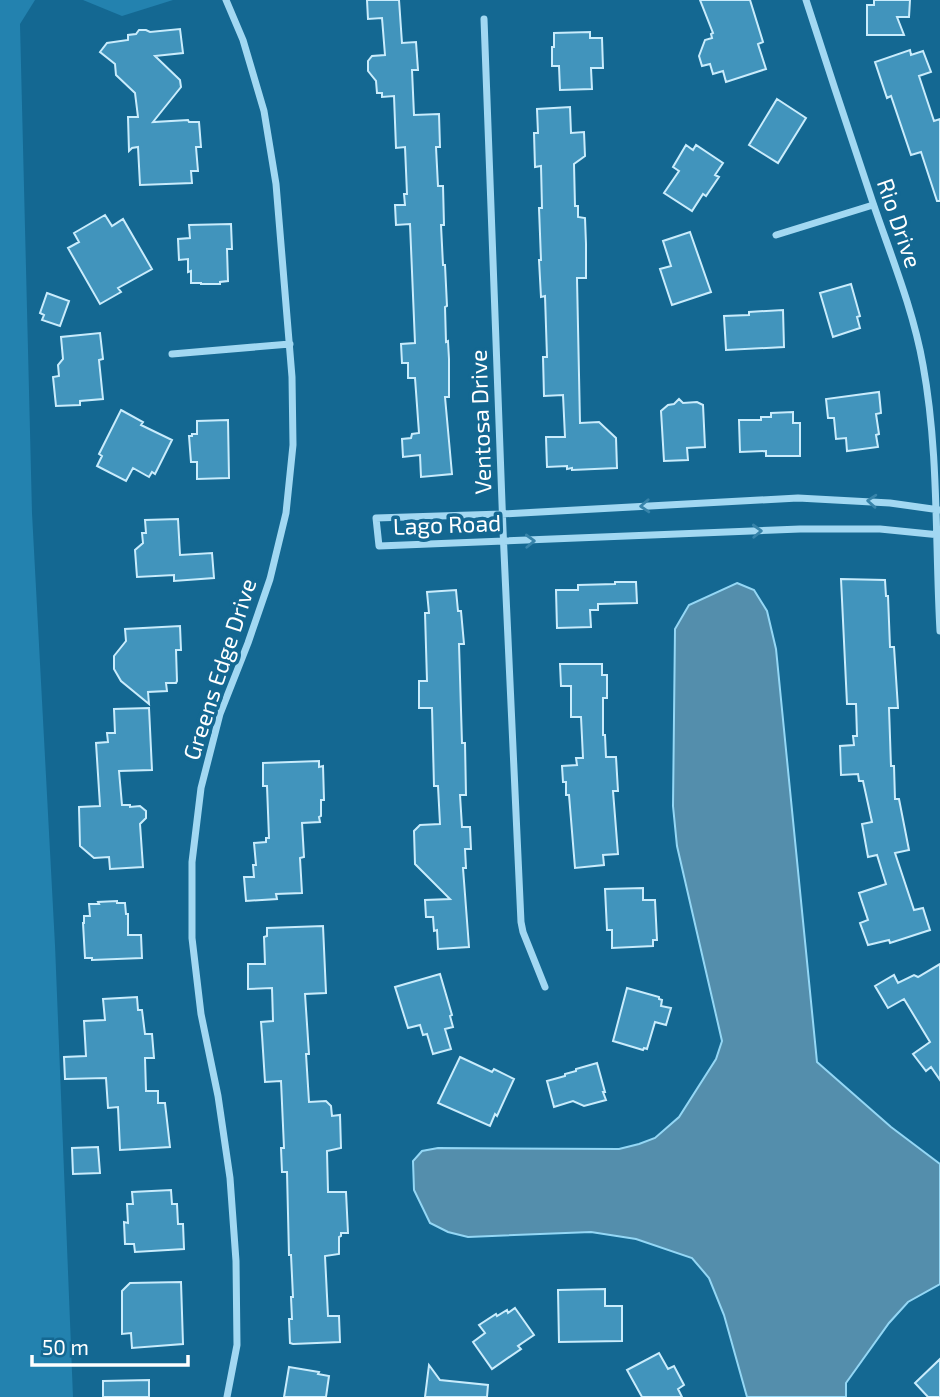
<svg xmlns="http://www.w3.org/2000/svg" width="940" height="1397" font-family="'Exo 2',sans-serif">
	<rect width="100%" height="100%" fill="#146892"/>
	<path fill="#2382af" d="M0,0H35L20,24L32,513L55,945L73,1397H0Z
		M83,0H173L122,16Z"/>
	<path fill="#548eac" stroke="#94d7f5" stroke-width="2" d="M737,583L754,590L767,611L776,649L817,1062L891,1127L940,1164V1284L908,1302L889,1323L846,1383V1397H747L724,1315L709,1278L692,1258L636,1239L591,1232L468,1237L448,1232L430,1223L414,1190L413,1161L422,1151L438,1148L619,1149L639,1144L655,1138L679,1117L716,1059L722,1041L677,846L673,806L675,629L689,605Z"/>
	<path fill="#4194bc" stroke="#c9ecfc" stroke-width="2" d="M367,0H399L402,43L416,42L418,70H412L414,115L439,114L440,147H436L438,186H443L444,225H441L443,265H445L447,306L445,307L446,342L448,341L449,359V397H445L452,474L421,477L420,455L403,457L402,439L411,438L412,434L419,433L415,378H408V363H402L401,344L415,343L410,224L396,225L395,205H405L404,194H407L405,147L396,148L394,96L382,97V93H377L376,81L368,71V61L372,56L385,55L382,18L368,19Z
		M700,0H750L763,42L758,44L766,69L726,82L723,71L713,74L710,64L702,66L699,56L705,40L712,38L711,34L713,33Z
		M874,0H910L909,17H897L904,35H867V5H874Z
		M180,29L183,53L155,56L180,80L181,87L153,122L188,120L189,122H199L201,147H196L198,171H191L192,183L140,185L138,147L132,148L129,151L128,117H138L135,93L116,75L115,64L100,52L107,43L128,40V35L136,34L139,30H146L150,32Z
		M590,32V38H602L603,68H591L592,89L560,90L559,66H552V47H554V33Z
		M910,50L911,55L923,51L931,72L919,76L934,121L940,119V201H937L921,152L911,155L891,96L887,98L875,62Z
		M777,99L806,118L778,163L749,145Z
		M570,107L571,133L584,132L585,156L574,164L575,206H578V217L585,218L586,244V278H577L580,423L599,422L616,438L617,468L572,470V468L567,469V466L547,467L546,437H565L563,395L544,396L543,357H547L545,296L541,297L539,260H541L539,208H542L541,166L535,167L534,133H538L537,109Z
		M686,145L693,150L696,145L723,163L715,175L719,177L706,196L703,194L692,211L664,193L679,171L673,167Z
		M105,215L112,226L123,219L152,269L118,288L121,292L100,304L68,248L79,242L74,233Z
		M231,224L232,249H227L228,281L220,282V284H201V283H191V271L188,272V259L179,260L178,239L190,238L189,225Z
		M690,232L711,292L672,305L660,269L671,266L663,241Z
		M851,284L860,316L857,317L860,328L833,337L820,293Z
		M47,293L69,301L60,326L42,320L44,315L40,313Z
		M783,310L784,347L726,350L724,316L749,315V312Z
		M100,333L103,359L99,360L103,399L80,401V405L56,406L53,377L59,376L58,365L63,359L61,337Z
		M879,392L881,413L876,414L879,434L876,435L878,447L847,451L846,438L836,439L834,418H828L826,399Z
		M679,399L683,403L697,402L703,405L705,447L687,448L688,460L664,461L661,411L668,405L674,404Z
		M121,410L143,422L141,425L172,440L155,474L152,472L149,477L133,468L126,481L97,466L102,456L99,454Z
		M793,412V423H800V456H766V451L740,452L739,420H761V417H771V413Z
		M228,420L229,478L197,479V462H191L189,436H192V434H197V421Z
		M178,519L180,555L212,553L214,578L174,581V575L137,577L135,550L143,543L142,533H146L145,520Z
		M841,579L885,580L886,596H888L890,647H894L898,708H889L891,766H894L895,799H899L909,850L895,853L914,910L923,908L930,930L890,943L889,940L868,945L860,923L868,920L859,893L886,884L877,855L868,857L862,824L872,822L863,781H859L858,774L841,775L840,746L854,745L853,736H857L856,704H847Z
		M615,582H636L637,603L598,604V610H590L591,627L557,628L556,590H578V585L615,584Z
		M456,590L458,611H461L464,644H459L462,743H465L466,795H460L462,827H470L471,849H465L466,868H463L469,947L438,949L437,930L434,931L433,917H426L425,900L450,899L415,864L414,831L420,825L440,824L438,786H434L432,708H419V681H427L425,613H429L427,592Z
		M180,626L181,650H176L177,681L176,683H166L167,691L148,692L149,704L121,681L114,669V656L126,641L125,629Z
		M560,664H602V675H607V698H603V735H605L606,757H616L618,791H613L618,854L603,855L604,865L575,868L569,795H566V782H563L562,766L577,765L576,758H583L581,717H571V686H561Z
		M149,708L152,770L119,771L122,805H130V807L140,806L146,811V818L140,824L143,867L110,869L109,857L94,858L80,846L79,807L100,806L96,743L108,742L107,733H115L114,709Z
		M319,761V767L323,766L324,800H321V816L319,817L320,822L302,823L304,857L300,858L302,893L276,894L277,899L246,901L244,877H254L253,865H256L254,843L266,842V838H269L267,786H263V763Z
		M643,888V900H655L657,940H653V946L612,948V930H607L605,889Z
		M117,901V903H125L126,914H128V935H141L142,958L92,960V958H85L83,923H84V916H90L89,904H99L98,902Z
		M323,926L326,993L305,994L309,1054H306L309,1102L326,1101L331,1106L332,1116L340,1115L341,1148L327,1151L328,1192H346L348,1233H341V1236L339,1237V1254L325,1256L328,1316H339L340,1342L293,1344L290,1343L289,1319H292L291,1297H293L291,1255H289L287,1172H282L281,1148H284L281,1081L265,1082L262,1035L261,1022L273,1021L272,988L248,989V964H265L264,937L267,936V928Z
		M940,964V1080L931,1067L926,1071L913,1054L930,1042L904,999L888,1008L875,986L894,975L898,983L914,975L918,977Z
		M440,974L452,1015L450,1016L453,1027L445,1029L451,1049L433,1054L427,1034L423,1035L420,1025L408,1028L395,987Z
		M627,988L659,997V999L662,1000L661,1006L671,1008L666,1025L655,1022L647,1049L644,1048L643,1050L613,1041Z
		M137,997L138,1010H142L145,1034H152L154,1058H145L146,1091H158V1103H165L170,1147L120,1150L118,1107L108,1108L106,1078L65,1079L64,1057L86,1056L84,1021L105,1020L103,999Z
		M460,1057L492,1072L494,1069L514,1079L497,1116L495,1114L490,1126L438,1103Z
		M597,1063L605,1092H603L606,1100L584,1106L573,1101L554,1107L547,1081L565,1076V1074L576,1071V1069Z
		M98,1147L100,1173L73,1174L72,1148Z
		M171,1190L172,1204H177L178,1224H183L184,1249L135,1252L134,1244H125L124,1222L128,1223L127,1204H133L132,1192Z
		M181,1282L183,1344L132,1348L131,1333L122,1334V1291L130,1283Z
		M605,1289V1306H622V1341L559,1342L558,1290Z
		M515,1308L534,1335L518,1346L521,1349L492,1369L473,1342L485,1333L479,1325L496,1314L497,1316L507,1310L508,1313Z
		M659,1353L668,1369L674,1366L684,1385L678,1389L682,1397H642L627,1370Z
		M940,1359V1397H928L915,1383Z
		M429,1365L440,1380L488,1385L487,1397H425Z
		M289,1367L319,1372L318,1374L329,1376L326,1397H284Z
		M149,1380V1397H103V1381Z"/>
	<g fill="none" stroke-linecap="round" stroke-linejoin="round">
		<path stroke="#a2d8f2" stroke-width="7" d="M226,0L243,40L264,111L276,184L292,377L293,445L286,513L270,579L248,643L220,714L201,788L192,862V938L201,1014L218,1096L230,1178L236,1261L237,1345L227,1397
			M806,0C828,68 850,135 873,203C891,256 913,309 923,365C939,452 935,543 940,631
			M484,19L503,530L521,922L523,932L545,987
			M776,235L873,205
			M172,354L290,344
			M940,510L890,503L798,498L502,514L376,518L379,546L800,529H880L940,535"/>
	</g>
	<defs><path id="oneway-chevron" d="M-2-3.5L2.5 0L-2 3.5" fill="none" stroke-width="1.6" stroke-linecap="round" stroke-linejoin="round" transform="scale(1.75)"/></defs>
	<g stroke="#3884aa">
		<use href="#oneway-chevron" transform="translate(872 501) rotate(-176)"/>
		<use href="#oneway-chevron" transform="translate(645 506) rotate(177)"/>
		<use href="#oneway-chevron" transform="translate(757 531) rotate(-2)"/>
		<use href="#oneway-chevron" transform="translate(530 541) rotate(-2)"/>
	</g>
	<g text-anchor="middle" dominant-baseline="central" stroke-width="7" stroke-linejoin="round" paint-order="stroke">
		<g font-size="23" fill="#fff" stroke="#146892">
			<text transform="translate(900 223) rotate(71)">Rio Drive</text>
			<text transform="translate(480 422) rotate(-92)">Ventosa Drive</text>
			<text transform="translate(447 524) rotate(-2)">Lago Road</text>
			<text transform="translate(219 669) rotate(-72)">Greens Edge Drive</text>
		</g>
	</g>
	<path d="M32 1355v10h156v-10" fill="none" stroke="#ffffff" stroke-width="3.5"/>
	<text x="42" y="1355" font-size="21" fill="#ffffff" stroke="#146892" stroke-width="5" paint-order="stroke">50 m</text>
</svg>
